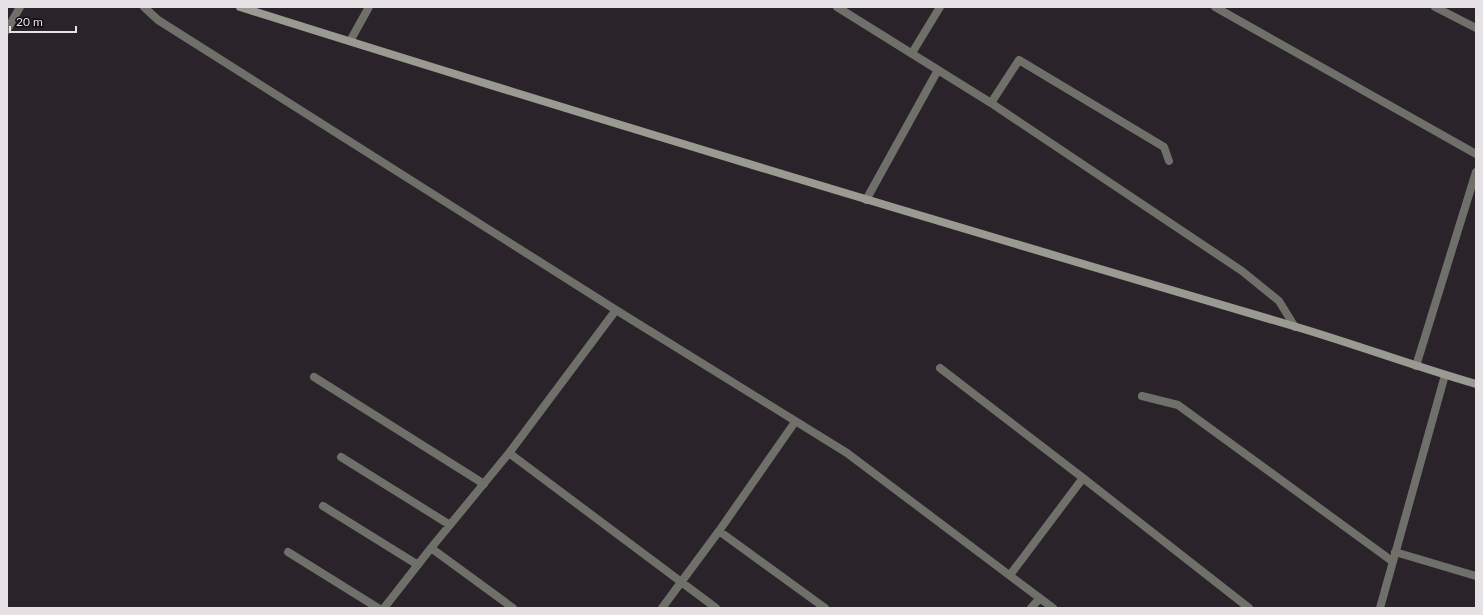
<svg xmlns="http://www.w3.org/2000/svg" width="1483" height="615" font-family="Lato,sans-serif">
	<rect width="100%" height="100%" fill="#2a2329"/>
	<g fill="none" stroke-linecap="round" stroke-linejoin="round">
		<path stroke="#70706b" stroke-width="8" d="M144,7L158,20L616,310L847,453L1053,608
			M837,7L991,103L1242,271L1279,301L1295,327
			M1215,7L1476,154
			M1435,7L1476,28
			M7,30L20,7
			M350,41L369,7
			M912,53L940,7
			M991,103L1019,60L1164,147L1169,161
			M866,200L938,70
			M1416,366L1476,172
			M940,368L1083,478
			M314,377L484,484
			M1142,396L1178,405L1392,561
			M509,453L716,608
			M341,457L450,525
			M323,506L418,565
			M719,531L795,422
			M431,548L513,608
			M288,552L378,608
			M1395,552L1476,576
			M1010,575L1083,478L1249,608
			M384,608L431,548L509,453L616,310
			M662,608L719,531L825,608
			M1031,608L1040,598
			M1380,608L1445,375"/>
		<path stroke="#9a9a93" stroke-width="8" d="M240,7C589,117 939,222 1290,325C1352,343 1413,366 1476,384"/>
	</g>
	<rect width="1483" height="615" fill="none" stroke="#e6e1e5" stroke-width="16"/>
	<path d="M10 26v6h66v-6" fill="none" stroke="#e6e1e5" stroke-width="2"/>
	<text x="16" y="26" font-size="12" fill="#e6e1e5" stroke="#110e10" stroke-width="3" paint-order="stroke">20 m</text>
</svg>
